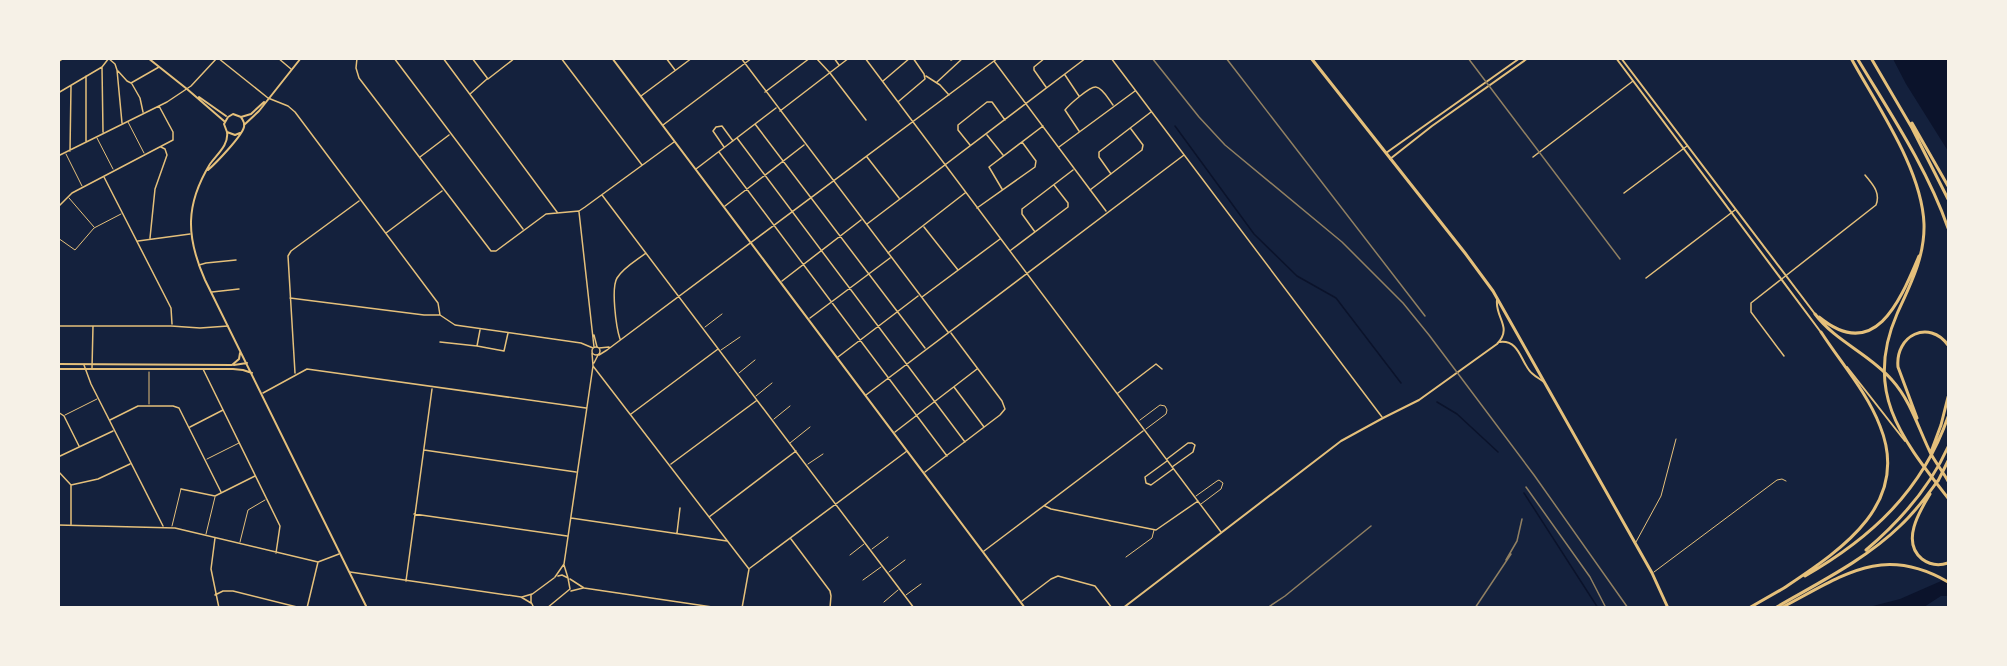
<svg xmlns="http://www.w3.org/2000/svg" width="2007" height="666" font-family="'Open Sans',sans-serif">
	<rect width="100%" height="100%" fill="#14213d"/>
	<path fill="#0b132b" d="M1893,59H1948V151L1906,84Z
		M1948,578V596H1941L1924,607L1865,608L1900,599Z"/>
	<g fill="none" stroke-linecap="round" stroke-linejoin="round">
		<path stroke="#0b132b" stroke-width="1.5" d="M1175,126L1254,234L1297,276L1336,298L1401,383
			M1437,402L1457,414L1498,452
			M1524,493L1598,608"/>
		<path stroke="#e5c07b" stroke-width="1" d="M128,122L144,153
			M97,138L113,169
			M66,154L82,186
			M69,198L94,227
			M58,238L75,250L94,228L121,214
			M705,327L722,314
			M721,350L740,337
			M739,373L755,360
			M756,396L772,383
			M149,404V372
			M65,415L97,399
			M774,419L790,406
			M1140,420L1160,405L1165,406L1167,410L1166,414L1146,429
			M790,443L810,427
			M207,459L239,443
			M808,464L823,454
			M1196,496L1217,481L1219,480L1223,483L1221,489L1201,504
			M172,526L181,489
			M206,534L215,497
			M240,542L248,510L265,500
			M1636,542L1661,496L1676,439
			M872,549L888,537
			M850,555L864,544
			M1126,557L1152,538L1154,530
			M889,572L905,560
			M1654,572L1777,480L1782,479L1786,481
			M863,580L881,567
			M906,595L921,584
			M884,602L898,590
			M938,608L939,607"/>
		<path stroke="#e5c07b" stroke-width="1.5" d="M108,58L115,64L117,70L122,123
			M218,58L268,98L288,106L295,112L438,303L440,315
			M278,58L291,69
			M357,58L356,68L359,78L491,251H496L546,214L579,211L585,207L674,142
			M394,58L523,229
			M443,58L557,212
			M472,58L488,79L515,58
			M561,58L642,165
			M666,58L675,70
			M741,58L948,332
			M816,58L830,73L866,120
			M834,58L839,65
			M865,58L1221,532
			M949,58L951,60L955,58
			M1045,58L1034,67V70L1046,87
			M1111,58L1382,417
			M994,61L1106,211
			M58,62L64,58
			M102,67L103,132
			M118,71L127,81L131,83L159,67
			M1065,75L1079,96
			M926,76L940,85L949,95
			M883,81L910,58
			M937,82L963,58
			M132,84L140,98L143,112
			M765,92L810,58
			M58,93L102,67L109,58
			M470,94L487,79
			M641,96L692,58
			M899,101L925,79L924,74L913,58
			M780,111L849,58
			M755,124L925,348
			M663,125L752,58
			M1079,131L1065,110C1069,105 1090,86 1096,87C1103,88 1109,100 1113,105
			M987,135L1003,155
			M737,138L965,442
			M86,141V76
			M970,145L958,130V125L987,102H992L1005,120
			M724,147L713,131L716,127L722,126L733,141
			M1059,147L1135,91
			M70,151L71,86
			M719,152L947,456
			M58,156L167,102L191,86L217,58
			M420,157L449,135
			M867,157L899,198
			M1533,157L1633,81
			M696,169L776,108
			M1111,174L1099,157V152L1151,112
			M104,177L171,308L172,324
			M1002,189L989,167L1043,126
			M1090,190L1142,150L1143,145L1131,129
			M1624,193L1687,146
			M602,195L914,608
			M725,206L804,145
			M58,207L72,193L173,140V132L159,106
			M977,208L1035,167L1036,161L1022,142
			M579,212L594,347
			M867,224L1086,58
			M924,227L958,270
			M1035,232L1022,214V209L1073,170
			M386,233L442,191
			M150,238L155,189L167,155L165,149L161,147
			M138,241L190,234
			M1011,250L1068,207V203L1054,185
			M888,253L965,193
			M199,265L206,263L236,260
			M1646,278L1735,210
			M782,281L861,220
			M212,292L239,289
			M922,297L1000,239
			M290,298L424,315H440L455,325L581,343L593,348
			M810,318L890,258
			M58,326H171L200,328L228,326
			M480,330L477,346L504,351L508,333
			M594,335L597,347
			M620,339C616,327 611,288 617,278C623,268 637,260 646,253
			M440,342L477,346
			M592 351a4 4 0 1 1 8 0a4 4 0 1 1-8 0Z
			M599,348L609,347
			M599,355L607,350L998,58
			M1784,356L1751,312V303L1876,205C1881,192 1872,184 1865,175
			M838,357L918,296
			M594,363L598,355
			M84,365L91,384L163,526
			M593,366L749,569L742,608
			M92,368L93,326
			M203,369L280,526L276,553
			M295,373L288,256L291,251L359,201
			M954,387L984,427
			M263,393L307,369L586,408
			M1118,393L1156,364L1162,369
			M866,395L1184,155
			M58,412L64,416L79,446
			M631,414L718,349
			M110,420L138,406H173L179,408L221,492
			M190,427L223,410
			M895,432L977,369
			M424,450L576,472
			M58,457L113,431
			M1167,459L1188,443H1192L1195,445L1193,452L1172,467
			M1167,461L1145,477L1146,483L1151,485L1173,469
			M671,464L756,401
			M58,471L71,485V524
			M925,472L1000,415L1005,409L1002,401L951,333
			M71,485L98,479L130,464
			M181,489L215,496L255,476
			M1045,506L1051,509L1156,530L1198,501
			M414,514L567,536
			M709,517L796,451
			M571,518L727,541
			M58,525L175,528L318,562L339,554
			M677,533L680,508
			M215,538L211,569L219,608
			M791,539L830,591L831,596L830,608
			M984,551L1143,431
			M564,565L568,578
			M750,568L907,451
			M350,572L521,597L531,603
			M555,577L564,564L593,366L592,353
			M570,579L584,588L719,608
			M406,581L432,389
			M571,591L583,588
			M215,595L223,591H233L301,608
			M522,597L532,594
			M1022,601L1051,579L1058,576L1095,586L1112,608
			M307,608L318,562
			M534,608L531,602V595L554,578
			M547,608L570,589L568,578L562,575L558,576"/>
		<path stroke="#e5c07b" stroke-width="2" d="M148,58L187,89L224,121
			M612,58L1025,608
			M199,97L226,116
			M241,117L251,114L264,102
			M244,125L259,111L301,58
			M227,132C229,145 217,154 210,164C185,205 186,237 205,280L367,608
			M208,170C216,163 242,136 244,127C245,122 243,121 241,117L233,114L228,117L224,124L227,132L235,135L240,133
			M58,364L232,365L239,359L240,353
			M234,365L247,363
			M58,369H233L243,370L252,373"/>
		<path stroke="#e5c07b" stroke-width="2" d="M1616,58L1820,331
			M1621,58L1815,314
			M1386,153L1520,58
			M1390,159L1432,126L1528,58
			M1500,342C1518,340 1520,358 1529,370C1532,375 1539,378 1544,382
			M1847,367L1905,441
			M1123,608L1341,441L1383,418L1419,400L1497,344C1513,327 1495,318 1497,300"/>
		<path stroke="#e5c07b" stroke-width="3" d="M1311,58L1465,253L1493,291L1652,573L1668,608"/>
		<path stroke="#e5c07b" stroke-width="3" d="M1851,58C1877,106 1922,169 1924,224C1925,257 1910,285 1897,314C1863,392 1902,439 1948,498
			M1857,58C1890,113 1927,168 1948,228
			M1871,58L1912,128L1948,199
			M1912,123L1948,186
			M1815,314C1836,342 1870,354 1892,380C1911,401 1919,430 1931,454C1936,463 1943,472 1948,481
			M1819,317C1875,363 1900,301 1919,256
			M1917,418L1898,367C1895,335 1929,319 1948,345
			M1931,452L1941,425L1948,397
			M1938,481L1948,461
			M1930,494C1919,512 1901,542 1922,559C1930,565 1939,566 1948,563
			M1866,550C1899,522 1930,487 1948,447
			M1805,576C1871,538 1922,491 1948,417
			M1784,588C1839,551 1912,505 1880,426C1867,392 1841,363 1821,332
			M1749,608L1784,588
			M1775,608C1818,583 1865,560 1900,526C1915,512 1927,496 1939,479
			M1781,608C1841,577 1881,543 1948,582"/>
		<path stroke="#918062" stroke-width="1.5" d="M1152,58L1199,117L1225,145L1342,242L1403,303L1429,335L1534,475L1628,608
			M1226,58L1425,316
			M1468,58L1620,259
			M1526,487L1590,577L1606,608
			M1506,560L1517,541L1522,519
			M1267,608L1285,596L1371,526
			M1475,608L1511,554"/>
	</g>
	<rect width="2007" height="666" fill="none" stroke="#f6f1e7" stroke-width="120"/>
</svg>
